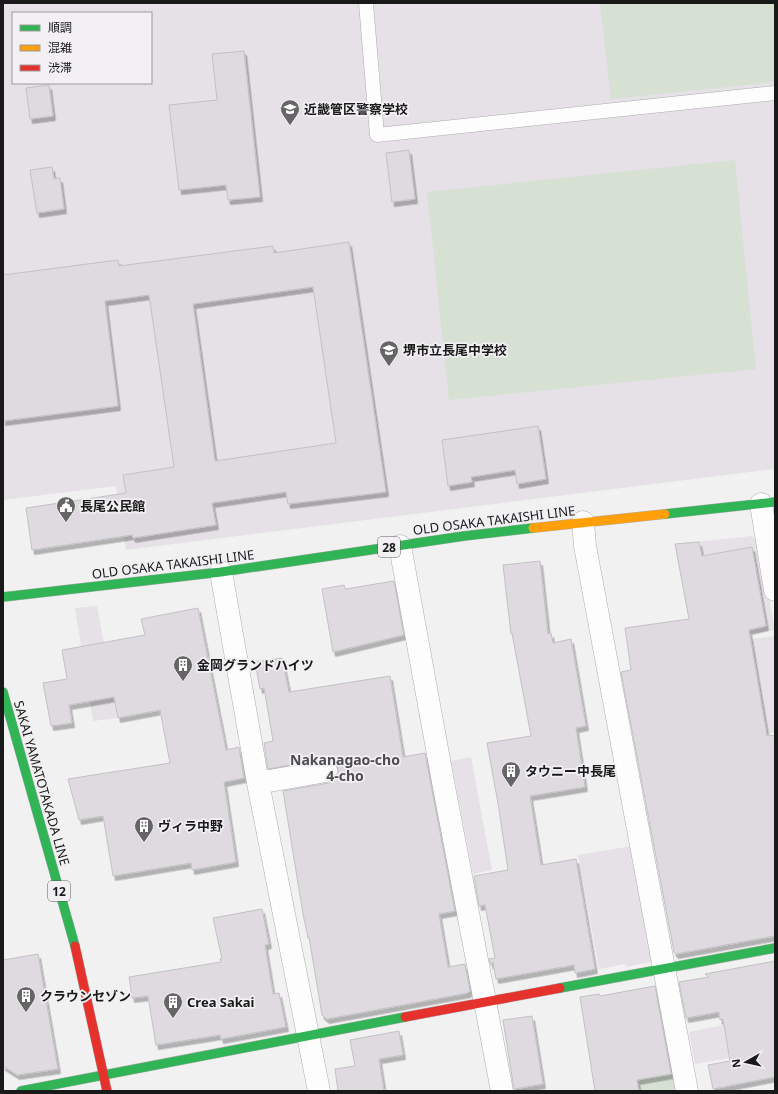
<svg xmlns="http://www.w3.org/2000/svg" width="778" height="1094" font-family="'Noto Sans','Noto Sans JP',sans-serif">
	<defs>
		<filter id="shadow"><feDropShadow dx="2.5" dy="4.5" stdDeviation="0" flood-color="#0004"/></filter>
	</defs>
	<rect width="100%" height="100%" fill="#f2f1f2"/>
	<path fill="#e5e1e6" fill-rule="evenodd" d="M3,3H775V469L126,550L116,486L3,500ZM13,13H151V83H13Z
		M752,536L759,542L775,630L693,643L675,544Z
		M97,606L118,718L93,721L75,608Z
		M774,636L775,643V732L767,734L750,639Z
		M471,757L492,870L473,874L451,761Z
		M632,846L652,958L651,962L626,967L625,964L599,969L578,855Z
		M724,1025L729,1058L695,1064L689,1032Z"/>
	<path fill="#d6e0d3" d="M600,3H775V82L611,99Z
		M735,160L756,369L449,400L427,192Z
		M642,1066L644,1079L673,1074L678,1091H639L637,1083L604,1091H595L592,1074Z"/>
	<path fill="#dedae0" stroke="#c2c1c3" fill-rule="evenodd" filter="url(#shadow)" d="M244,51L260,197L228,200L226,185L179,190L169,105L217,100L212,54Z
		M49,85L53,116L30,119L26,88Z
		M409,150L415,199L392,202L386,153Z
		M52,167L54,179L60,178L64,209L37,213L30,170Z
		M349,242L386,492L288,504L286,492L212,503L216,525L133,538L132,535L32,550L26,508L126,493L123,475L174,467L149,295L105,301L118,406L3,421V275L118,260L119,266L273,246L274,253ZM313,287L336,443L215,461L193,304Z
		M538,426L546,479L517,484L515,470L471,477L472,482L448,486L442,440Z
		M699,542L702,556L752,547L766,626L749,630L767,736L775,735V936L676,954L674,952L621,672L631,670L625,628L689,619L675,544Z
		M540,561L548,634L551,633L553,643L571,639L586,726L576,728L585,787L530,796L541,865L576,859L595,969L575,973L574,965L496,979L493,962L491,965L489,959L495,958L485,905L479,906L474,876L508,870L498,803L487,743L531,736L512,633L511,634L503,565Z
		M394,581L404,635L333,652L322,589L344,585L345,589Z
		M198,608L226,750L239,747L244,778L224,782L236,862L192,870L191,863L113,876L103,816L79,820L68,779L170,763L160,710L118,718L114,697L69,705L72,723L51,726L43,683L67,679L62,650L145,635L141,619Z
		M282,658L289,692L390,676L403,757L425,753L455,911L439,914L448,967L465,964L470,991L468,993L327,1019L322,1015L309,937L308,938L303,914L283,791L329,783L334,780L338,776V769L335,763L331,759H324L268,769L264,743L273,741L264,688L260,689L255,662Z
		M262,909L269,944L265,945L273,994L279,993L286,1027L221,1039L220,1035L156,1045L148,996L132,998L129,977L221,962L220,959H222L213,918Z
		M38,954L58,1069L17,1075L3,1066V960Z
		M775,961V1077L713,1089L708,1065L730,1061L723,1019L720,1020L719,1012L686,1018L679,982L709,977L705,974Z
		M655,986L671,1074L637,1080L639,1091H595L580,997L599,994L600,996Z
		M532,1016L543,1084L514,1089L503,1020Z
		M399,1031L403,1055L379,1059L384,1091H338L335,1069L355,1066L350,1040Z"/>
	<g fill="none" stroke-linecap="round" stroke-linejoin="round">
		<defs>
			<path id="lane" d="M366,3L377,135L775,93"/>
			<path id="street" d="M761,504L775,590
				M583,522L585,546L687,1091
				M400,546L444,787L502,1091
				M221,572L258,783L319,1091
				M258,783L326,771"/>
			<path id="fast" d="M665,514L775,502
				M3,597L221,572L464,536L533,528
				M3,692L75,946
				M560,988L775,948
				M21,1091L405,1017"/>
			<path id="slow" d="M533,528L665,514"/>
			<path id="jam" d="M75,946L107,1091
				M405,1017L560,988"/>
		</defs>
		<use href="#lane" stroke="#adacad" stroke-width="15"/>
		<use href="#street" stroke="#adacad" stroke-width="23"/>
		<use href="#fast" stroke="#adacad" stroke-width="10"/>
		<use href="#slow" stroke="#adacad" stroke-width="10"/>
		<use href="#jam" stroke="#adacad" stroke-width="10"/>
		<use href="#lane" stroke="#fdfdfd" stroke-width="14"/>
		<use href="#street" stroke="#fdfdfd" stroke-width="22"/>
		<use href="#fast" stroke="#30b455" stroke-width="9"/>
		<use href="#slow" stroke="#ff9f0a" stroke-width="9"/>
		<use href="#jam" stroke="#e5322d" stroke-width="9"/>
	</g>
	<defs>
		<symbol id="university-pin" viewBox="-11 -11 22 30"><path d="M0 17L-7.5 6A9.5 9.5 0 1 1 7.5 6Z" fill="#656566" stroke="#f2f0f3"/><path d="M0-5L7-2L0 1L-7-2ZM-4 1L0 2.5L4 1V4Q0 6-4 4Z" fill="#fff"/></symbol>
		<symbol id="school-pin" viewBox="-11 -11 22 30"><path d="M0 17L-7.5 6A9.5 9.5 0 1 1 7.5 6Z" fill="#656566" stroke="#f2f0f3"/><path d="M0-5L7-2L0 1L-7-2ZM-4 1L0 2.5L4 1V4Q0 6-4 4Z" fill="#fff"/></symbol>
		<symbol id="civic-pin" viewBox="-11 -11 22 30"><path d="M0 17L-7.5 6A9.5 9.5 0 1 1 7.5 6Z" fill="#656566" stroke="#f2f0f3"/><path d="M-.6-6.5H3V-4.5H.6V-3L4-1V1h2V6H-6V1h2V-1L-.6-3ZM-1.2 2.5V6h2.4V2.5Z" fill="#fff"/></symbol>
		<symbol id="building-pin" viewBox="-11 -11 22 30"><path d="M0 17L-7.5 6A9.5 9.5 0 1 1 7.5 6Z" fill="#656566" stroke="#f2f0f3"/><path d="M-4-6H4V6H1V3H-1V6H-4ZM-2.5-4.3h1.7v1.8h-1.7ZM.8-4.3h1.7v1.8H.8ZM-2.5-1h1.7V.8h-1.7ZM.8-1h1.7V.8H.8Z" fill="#fff"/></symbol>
	</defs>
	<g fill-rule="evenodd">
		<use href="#university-pin" x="279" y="98" width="22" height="30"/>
		<use href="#school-pin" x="378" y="339" width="22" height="30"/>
		<use href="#civic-pin" x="55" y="495" width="22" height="30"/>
		<use href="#building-pin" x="172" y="654" width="22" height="30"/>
		<use href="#building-pin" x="500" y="760" width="22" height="30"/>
		<use href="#building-pin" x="133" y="815" width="22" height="30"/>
		<use href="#building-pin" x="15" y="985" width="22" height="30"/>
		<use href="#building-pin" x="162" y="991" width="22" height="30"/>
	</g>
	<g text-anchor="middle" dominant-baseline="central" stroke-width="3.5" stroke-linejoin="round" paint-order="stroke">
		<g fill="#f2f0f3" stroke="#5a5a5b" stroke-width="1">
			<rect x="378" y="537" width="22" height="20" rx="3"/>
			<rect x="48" y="881" width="22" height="20" rx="3"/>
		</g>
		<g font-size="12" font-weight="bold" fill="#19191a">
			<text x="389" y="547">28</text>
			<text x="59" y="891">12</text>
		</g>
		<g font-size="13" font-weight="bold" fill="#19191a" stroke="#f2f0f3" text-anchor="start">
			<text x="304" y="109">近畿管区警察学校</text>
			<text x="403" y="350">堺市立長尾中学校</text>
			<text x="80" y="506">長尾公民館</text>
			<text x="197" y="665">金岡グランドハイツ</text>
			<text x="525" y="771">タウニー中長尾</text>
			<text x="158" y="826">ヴィラ中野</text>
			<text x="40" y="996">クラウンセゾン</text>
			<text x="187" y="1002">Crea Sakai</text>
		</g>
		<g font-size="13" fill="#19191a" stroke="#f2f0f3">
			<text transform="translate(494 520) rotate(-7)">OLD OSAKA TAKAISHI LINE</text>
			<text transform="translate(173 564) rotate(-7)">OLD OSAKA TAKAISHI LINE</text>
			<text transform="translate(42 783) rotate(74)">SAKAI YAMATOTAKADA LINE</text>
		</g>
		<g font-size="14" font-weight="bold" fill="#4d4c4e" stroke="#f2f0f3">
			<text x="345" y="759">Nakanagao-cho<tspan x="345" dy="16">4-cho</tspan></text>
		</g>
	</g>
	<rect width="778" height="1094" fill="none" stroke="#19191a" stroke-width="8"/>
	<rect x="12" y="12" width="140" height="72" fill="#f2f0f3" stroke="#9b9a9c"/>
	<rect x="20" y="25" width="20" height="6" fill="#30b455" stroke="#9b9a9c"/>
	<text x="48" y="32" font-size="12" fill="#19191a">順調</text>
	<rect x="20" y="45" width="20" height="6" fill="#ff9f0a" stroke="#9b9a9c"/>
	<text x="48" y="52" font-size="12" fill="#19191a">混雑</text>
	<rect x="20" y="65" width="20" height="6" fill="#e5322d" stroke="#9b9a9c"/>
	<text x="48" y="72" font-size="12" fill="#19191a">渋滞</text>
	<g transform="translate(746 1062) rotate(262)" stroke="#f2f0f3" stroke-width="3" paint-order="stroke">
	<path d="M0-3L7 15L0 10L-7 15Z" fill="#19191a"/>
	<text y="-6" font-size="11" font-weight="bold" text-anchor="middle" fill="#19191a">N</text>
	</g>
</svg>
